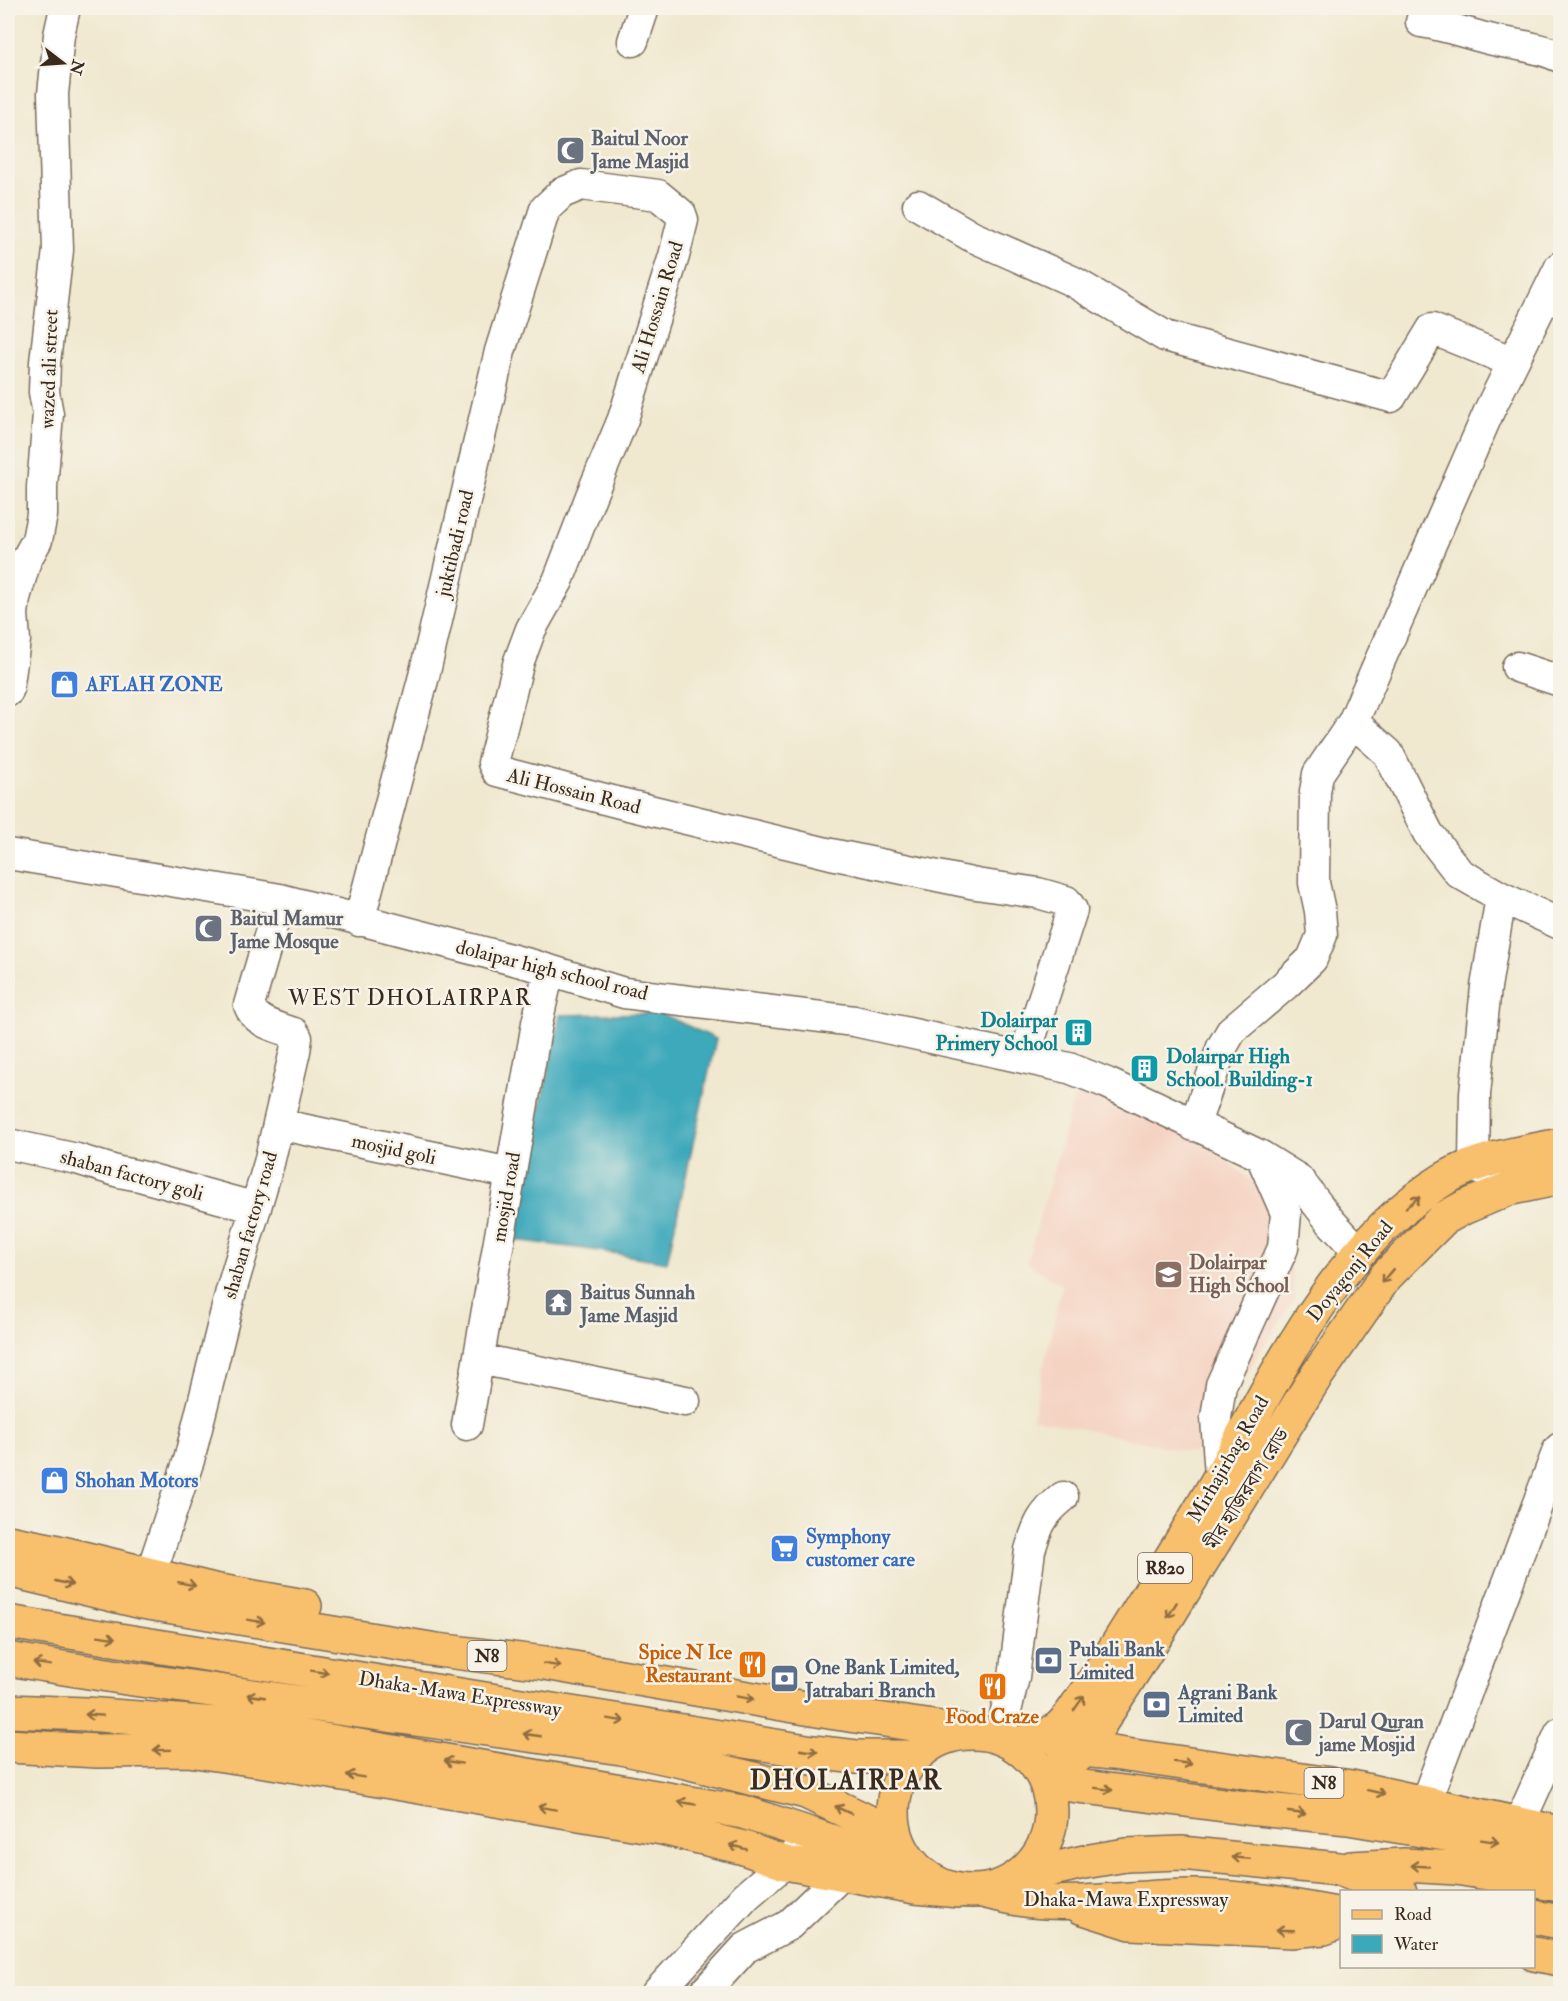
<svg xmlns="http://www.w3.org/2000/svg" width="1568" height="2001" font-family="'IM FELL Double Pica','Noto Serif Bengali',serif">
	<rect width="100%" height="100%" fill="#f7f3e8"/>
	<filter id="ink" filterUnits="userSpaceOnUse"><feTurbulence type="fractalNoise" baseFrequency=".0167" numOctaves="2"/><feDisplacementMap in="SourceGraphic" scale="12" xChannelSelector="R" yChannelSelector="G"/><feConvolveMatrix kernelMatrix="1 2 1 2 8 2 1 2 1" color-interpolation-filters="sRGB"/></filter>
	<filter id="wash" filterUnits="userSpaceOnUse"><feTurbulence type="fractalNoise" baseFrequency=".008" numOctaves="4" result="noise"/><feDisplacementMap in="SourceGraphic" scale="24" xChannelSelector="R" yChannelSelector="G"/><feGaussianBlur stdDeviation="1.35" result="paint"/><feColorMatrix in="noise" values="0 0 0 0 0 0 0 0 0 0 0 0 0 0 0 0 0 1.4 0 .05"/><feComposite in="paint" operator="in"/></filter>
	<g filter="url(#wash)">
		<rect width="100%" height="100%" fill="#f0e8cf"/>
		<path fill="#f5d3c2" d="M1078,1084L1209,1145L1259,1188L1290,1259L1295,1298L1194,1453L1032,1418L1062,1285L1027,1263Z"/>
		<path fill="#3ca9bb" stroke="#3c6a6c" stroke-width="1.5" d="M660,1013L716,1039L667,1262L593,1250L516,1240L535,1130L560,1015Z"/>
	</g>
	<g filter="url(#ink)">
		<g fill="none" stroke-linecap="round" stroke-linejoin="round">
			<defs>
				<path id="minor" d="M1425,8L1421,22C1447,26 1468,34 1493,40C1516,45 1539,47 1560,57
					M633,41L644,8
					M918,205L971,236L1072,281L1165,336L1391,397L1432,329L1513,362
					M1517,667L1560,681
					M8,691L15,640L13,614L15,598L26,560L37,540L42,515V487L48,414L44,392L45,362L58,250L53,94L59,35L65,8
					M8,854L280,899L533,965L624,993L854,1021L1069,1068L1107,1083L1261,1156L1286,1213L1283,1248L1221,1385L1216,1418L1220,1476
					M1501,897L1560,924
					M359,921L424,676L500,351L545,209L562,193L581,185L658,195L681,214L683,220L674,256L623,419L591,496L558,581L531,629L519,661L493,763L497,771L620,803L831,854L976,884L1038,893L1066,901L1072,910L1024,1058
					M278,1124L510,1173
					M1194,1126L1222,1047L1232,1030L1285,985L1312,959L1322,935L1320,911L1314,883L1315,792L1318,774L1353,722
					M8,1144L77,1159L119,1172L140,1176L256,1208
					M1261,1156L1298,1179L1331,1222L1360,1253
					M1508,1189L1474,1164L1475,1094L1486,987L1501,897L1459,873L1428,833L1388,753L1353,722L1490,409L1560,267
					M479,1359L685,1401
					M467,1425L537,1023L549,970
					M150,1576L189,1460L231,1291L269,1163L295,1051L297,1038L294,1033C277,1027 255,1023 249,1005L280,899
					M1000,1737L1014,1677L1030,1550C1038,1524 1042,1514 1063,1497
					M1425,1803L1558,1450L1560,1448
					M1519,1824L1560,1733
					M656,1994L746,1896L802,1848
					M703,1994L745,1948L789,1925L857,1860"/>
				<path id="major" d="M1015,1744C1029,1741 1044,1738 1057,1729C1067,1722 1073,1711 1080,1701C1099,1675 1115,1648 1132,1621C1162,1572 1193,1524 1222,1473C1279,1370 1339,1243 1444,1179C1479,1158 1521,1153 1560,1145
					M1063,1748L1112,1753L1352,1787L1560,1833
					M1046,1782L1068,1766L1084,1749L1159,1631L1313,1381L1386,1276L1443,1219L1463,1208L1508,1189L1560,1178
					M982,1891C1003,1896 1023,1901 1045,1902C1095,1905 1146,1895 1196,1896C1244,1897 1294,1906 1342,1915
					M1081,1907L1131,1923L1291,1931L1324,1928L1337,1923
					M1534,1954L1560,1959"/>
				<path id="highway" d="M8,1542L54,1551L214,1590L305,1606
					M8,1570L142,1602L437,1650L545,1663L835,1713L969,1732
					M8,1622L813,1752L857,1757H914
					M8,1659L126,1678L621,1748L686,1762L806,1792L896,1835
					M8,1711L86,1714L243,1726L743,1812L816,1836L907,1868
					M893 1812a79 79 0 1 1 158 0a79 79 0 1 1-158 0Z
					M8,1746L97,1751L188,1750L272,1762L662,1828L744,1848L785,1863L915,1887L959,1891
					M1046,1782L1247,1808L1348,1818L1560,1853
					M1351,1868L1404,1865L1456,1868L1560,1885
					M1018,1877L1084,1862L1126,1855L1181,1853L1339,1869L1400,1892
					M1534,1917L1560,1922"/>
			</defs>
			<use href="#minor" stroke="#7a6c5c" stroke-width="33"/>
			<use href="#major" stroke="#7a6c5c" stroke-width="36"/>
			<use href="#highway" stroke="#7a6c5c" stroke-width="36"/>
			<use href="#minor" stroke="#fff" stroke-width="30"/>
			<use href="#major" stroke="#f8bf6c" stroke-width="33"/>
			<use href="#highway" stroke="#f8bf6c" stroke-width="33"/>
		</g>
		<defs><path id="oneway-shaft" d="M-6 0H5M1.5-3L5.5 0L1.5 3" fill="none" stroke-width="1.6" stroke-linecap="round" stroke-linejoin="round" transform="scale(1.5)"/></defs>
		<g stroke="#906d41">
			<use href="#oneway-shaft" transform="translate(1413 1202) rotate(-38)"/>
			<use href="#oneway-shaft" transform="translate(1387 1276) rotate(130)"/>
			<use href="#oneway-shaft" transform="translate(64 1583) rotate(13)"/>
			<use href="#oneway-shaft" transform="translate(187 1584) rotate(12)"/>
			<use href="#oneway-shaft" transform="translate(1172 1610) rotate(121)"/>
			<use href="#oneway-shaft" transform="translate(256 1621) rotate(9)"/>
			<use href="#oneway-shaft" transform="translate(107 1637) rotate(9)"/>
			<use href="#oneway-shaft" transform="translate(42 1664) rotate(-171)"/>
			<use href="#oneway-shaft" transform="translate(552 1665) rotate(9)"/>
			<use href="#oneway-shaft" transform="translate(320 1672) rotate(9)"/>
			<use href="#oneway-shaft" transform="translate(256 1696) rotate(-172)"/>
			<use href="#oneway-shaft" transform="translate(745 1698) rotate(10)"/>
			<use href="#oneway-shaft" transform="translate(1079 1703) rotate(-55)"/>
			<use href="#oneway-shaft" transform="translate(94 1715) rotate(-176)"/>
			<use href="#oneway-shaft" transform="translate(616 1720) rotate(9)"/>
			<use href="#oneway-shaft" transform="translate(532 1735) rotate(-172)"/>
			<use href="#oneway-shaft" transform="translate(162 1750) rotate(179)"/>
			<use href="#oneway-shaft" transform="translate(809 1751) rotate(8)"/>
			<use href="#oneway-shaft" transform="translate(453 1762) rotate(-170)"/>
			<use href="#oneway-shaft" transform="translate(1183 1763) rotate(8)"/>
			<use href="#oneway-shaft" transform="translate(355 1776) rotate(-171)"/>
			<use href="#oneway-shaft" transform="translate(1104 1789) rotate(7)"/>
			<use href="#oneway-shaft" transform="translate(1376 1792) rotate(12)"/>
			<use href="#oneway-shaft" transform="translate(687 1803) rotate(-170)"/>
			<use href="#oneway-shaft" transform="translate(547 1808) rotate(-170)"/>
			<use href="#oneway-shaft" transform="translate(843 1810) rotate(-155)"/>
			<use href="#oneway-shaft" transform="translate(1297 1813) rotate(6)"/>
			<use href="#oneway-shaft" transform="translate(1490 1841) rotate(9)"/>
			<use href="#oneway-shaft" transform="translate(738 1847) rotate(-165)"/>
			<use href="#oneway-shaft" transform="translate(1241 1858) rotate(-175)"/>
			<use href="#oneway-shaft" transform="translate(1420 1866) rotate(-177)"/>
			<use href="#oneway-shaft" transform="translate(1285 1930) rotate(-178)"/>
		</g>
	</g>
	<defs>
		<symbol id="mosque-square" viewBox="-11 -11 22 22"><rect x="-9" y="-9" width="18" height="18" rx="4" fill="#6b7280" stroke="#f7f3e8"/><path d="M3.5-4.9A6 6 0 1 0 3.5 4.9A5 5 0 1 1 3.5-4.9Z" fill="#fff"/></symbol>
		<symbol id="shop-square" viewBox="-11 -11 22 22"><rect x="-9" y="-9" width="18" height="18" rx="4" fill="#3f7fe0" stroke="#f7f3e8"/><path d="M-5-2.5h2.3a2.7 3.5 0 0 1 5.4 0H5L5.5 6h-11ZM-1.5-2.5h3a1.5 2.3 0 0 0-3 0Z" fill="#fff"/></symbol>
		<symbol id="building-square" viewBox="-11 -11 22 22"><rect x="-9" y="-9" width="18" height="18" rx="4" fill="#0f9aa8" stroke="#f7f3e8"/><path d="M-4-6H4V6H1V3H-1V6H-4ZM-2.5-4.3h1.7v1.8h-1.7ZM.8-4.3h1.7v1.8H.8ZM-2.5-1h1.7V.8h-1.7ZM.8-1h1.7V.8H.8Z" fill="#fff"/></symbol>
		<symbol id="school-square" viewBox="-11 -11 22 22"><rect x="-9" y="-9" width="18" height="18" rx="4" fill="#8d6e63" stroke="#f7f3e8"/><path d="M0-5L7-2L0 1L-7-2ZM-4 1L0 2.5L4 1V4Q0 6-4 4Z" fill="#fff"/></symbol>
		<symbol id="temple-square" viewBox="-11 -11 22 22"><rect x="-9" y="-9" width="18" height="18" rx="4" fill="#6b7280" stroke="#f7f3e8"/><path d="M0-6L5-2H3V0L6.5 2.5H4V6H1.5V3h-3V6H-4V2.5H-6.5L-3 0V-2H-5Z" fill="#fff"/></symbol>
		<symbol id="supermarket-square" viewBox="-11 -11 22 22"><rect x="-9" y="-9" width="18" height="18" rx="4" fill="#3f7fe0" stroke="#f7f3e8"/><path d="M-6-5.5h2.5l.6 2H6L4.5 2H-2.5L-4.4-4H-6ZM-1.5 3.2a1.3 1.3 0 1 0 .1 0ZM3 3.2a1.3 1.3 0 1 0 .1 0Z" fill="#fff"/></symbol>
		<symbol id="bank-square" viewBox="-11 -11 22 22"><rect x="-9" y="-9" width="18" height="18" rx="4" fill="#5c6f8a" stroke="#f7f3e8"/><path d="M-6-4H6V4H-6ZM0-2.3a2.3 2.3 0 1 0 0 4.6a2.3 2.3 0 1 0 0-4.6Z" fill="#fff"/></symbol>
		<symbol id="restaurant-square" viewBox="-11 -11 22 22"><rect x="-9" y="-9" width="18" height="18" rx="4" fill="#e8710a" stroke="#f7f3e8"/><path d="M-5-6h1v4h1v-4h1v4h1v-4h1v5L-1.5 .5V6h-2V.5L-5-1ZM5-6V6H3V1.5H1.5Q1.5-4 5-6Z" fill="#fff"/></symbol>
	</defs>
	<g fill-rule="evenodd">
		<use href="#mosque-square" x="554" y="134" width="33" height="33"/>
		<use href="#shop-square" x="48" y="668" width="33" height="33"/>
		<use href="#mosque-square" x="192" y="912" width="33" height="33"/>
		<use href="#building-square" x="1062" y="1016" width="33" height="33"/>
		<use href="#building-square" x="1128" y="1052" width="33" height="33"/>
		<use href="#school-square" x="1152" y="1258" width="33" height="33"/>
		<use href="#temple-square" x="542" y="1286" width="33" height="33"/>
		<use href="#shop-square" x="38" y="1464" width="33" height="33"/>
		<use href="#supermarket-square" x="768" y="1532" width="33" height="33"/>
		<use href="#bank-square" x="1032" y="1644" width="33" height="33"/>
		<use href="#restaurant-square" x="736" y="1648" width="33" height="33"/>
		<use href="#bank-square" x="768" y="1662" width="33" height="33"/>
		<use href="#restaurant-square" x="976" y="1670" width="33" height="33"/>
		<use href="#bank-square" x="1140" y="1688" width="33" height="33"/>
		<use href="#mosque-square" x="1282" y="1716" width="33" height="33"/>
	</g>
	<g text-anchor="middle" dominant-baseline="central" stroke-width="5" stroke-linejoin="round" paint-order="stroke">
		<g fill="#f7f3e8" stroke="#73665b" stroke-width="1.5">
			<rect x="1138" y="1553" width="54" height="30" rx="4.5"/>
			<rect x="467.5" y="1641" width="39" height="30" rx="4.5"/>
			<rect x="1304.5" y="1768" width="39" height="30" rx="4.5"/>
		</g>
		<g font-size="18" font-weight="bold" fill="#3b2a1e">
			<text x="1165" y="1568">R820</text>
			<text x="487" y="1656">N8</text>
			<text x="1324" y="1783">N8</text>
		</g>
		<g font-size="20" font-weight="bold" fill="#5b616d" stroke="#f7f3e8" text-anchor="start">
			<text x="591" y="138">Baitul Noor<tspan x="591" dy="23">Jame Masjid</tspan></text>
			<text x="230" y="918">Baitul Mamur<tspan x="230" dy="23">Jame Mosque</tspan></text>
			<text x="580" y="1292">Baitus Sunnah<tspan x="580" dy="23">Jame Masjid</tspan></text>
			<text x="1319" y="1721">Darul Quran<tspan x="1319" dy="23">jame Mosjid</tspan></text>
		</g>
		<g font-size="20" fill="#3b2a1e" stroke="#f7f3e8">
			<text transform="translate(657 307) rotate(-73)">Ali Hossain Road</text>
			<text transform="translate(49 369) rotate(-88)">wazed ali street</text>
			<text transform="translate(455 543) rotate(-77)">juktibadi road</text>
			<text transform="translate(574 791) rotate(14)">Ali Hossain Road</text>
			<text transform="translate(552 970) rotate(14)">dolaipar high school road</text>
			<text transform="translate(394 1149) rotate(12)">mosjid goli</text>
			<text transform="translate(132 1175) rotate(15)">shaban factory goli</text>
			<text transform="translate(506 1197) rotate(-80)">mosjid road</text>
			<text transform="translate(250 1225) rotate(-74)">shaban factory road</text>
			<text transform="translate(1350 1271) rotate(-51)">Doyagonj Road</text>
			<text transform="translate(1228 1459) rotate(-60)">Mirhajirbag Road</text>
			<text transform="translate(1247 1489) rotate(-58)">মীর হাজিরবাগ রোড</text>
			<text transform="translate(460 1694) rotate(9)">Dhaka-Mawa Expressway</text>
			<text x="1126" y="1899">Dhaka-Mawa Expressway</text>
		</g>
		<g font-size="20" font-weight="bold" fill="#366cbe" stroke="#f7f3e8" text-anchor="start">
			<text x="86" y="684">AFLAH ZONE</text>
			<text x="75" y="1480">Shohan Motors</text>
			<text x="806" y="1536">Symphony<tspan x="806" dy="23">customer care</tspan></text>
		</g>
		<g font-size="20" font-weight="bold" fill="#0d838f" stroke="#f7f3e8" text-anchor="end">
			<text x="1058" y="1020">Dolairpar<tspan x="1058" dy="23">Primery School</tspan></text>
			<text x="1166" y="1056" text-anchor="start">Dolairpar High<tspan x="1166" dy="23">School. Building-1</tspan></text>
		</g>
		<g font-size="20" font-weight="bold" fill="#785e54" stroke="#f7f3e8" text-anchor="start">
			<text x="1189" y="1262">Dolairpar<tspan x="1189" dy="23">High School</tspan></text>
		</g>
		<g font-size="20" font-weight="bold" fill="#4e5e75" stroke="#f7f3e8" text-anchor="start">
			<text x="1069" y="1649">Pubali Bank<tspan x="1069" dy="23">Limited</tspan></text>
			<text x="805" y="1667">One Bank Limited,<tspan x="805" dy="23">Jatrabari Branch</tspan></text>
			<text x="1178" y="1692">Agrani Bank<tspan x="1178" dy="23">Limited</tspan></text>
		</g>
		<g font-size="20" font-weight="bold" fill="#c56008" stroke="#f7f3e8" text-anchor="end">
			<text x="732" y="1652">Spice N Ice<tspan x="732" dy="23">Restaurant</tspan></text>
			<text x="992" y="1716" text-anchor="middle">Food Craze</text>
		</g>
		<g font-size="22" letter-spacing="1.5" fill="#3b2a1e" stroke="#f7f3e8">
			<text x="410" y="998">WEST DHOLAIRPAR</text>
		</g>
		<g font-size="26" font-weight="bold" letter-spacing="1.5" fill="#3b2a1e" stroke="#f7f3e8">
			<text x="846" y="1781">DHOLAIRPAR</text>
		</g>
	</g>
	<rect width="1568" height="2001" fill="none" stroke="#f7f3e8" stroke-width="30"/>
	<rect x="1340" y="1890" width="195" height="78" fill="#f7f3e8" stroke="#aca397" stroke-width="1.5"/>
	<rect x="1352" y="1910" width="30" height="9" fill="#f8bf6c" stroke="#aca397" stroke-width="1.5"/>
	<text x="1394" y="1920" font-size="18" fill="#3b2a1e">Road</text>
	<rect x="1352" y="1935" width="30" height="18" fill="#3ca9bb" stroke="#aca397" stroke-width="1.5"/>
	<text x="1394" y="1950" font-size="18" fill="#3b2a1e">Water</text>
	<g transform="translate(63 63) rotate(107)" stroke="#f7f3e8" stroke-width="4.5" paint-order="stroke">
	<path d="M0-4.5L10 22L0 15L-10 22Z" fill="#3b2a1e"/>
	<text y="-9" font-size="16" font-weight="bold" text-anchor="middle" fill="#3b2a1e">N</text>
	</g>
</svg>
